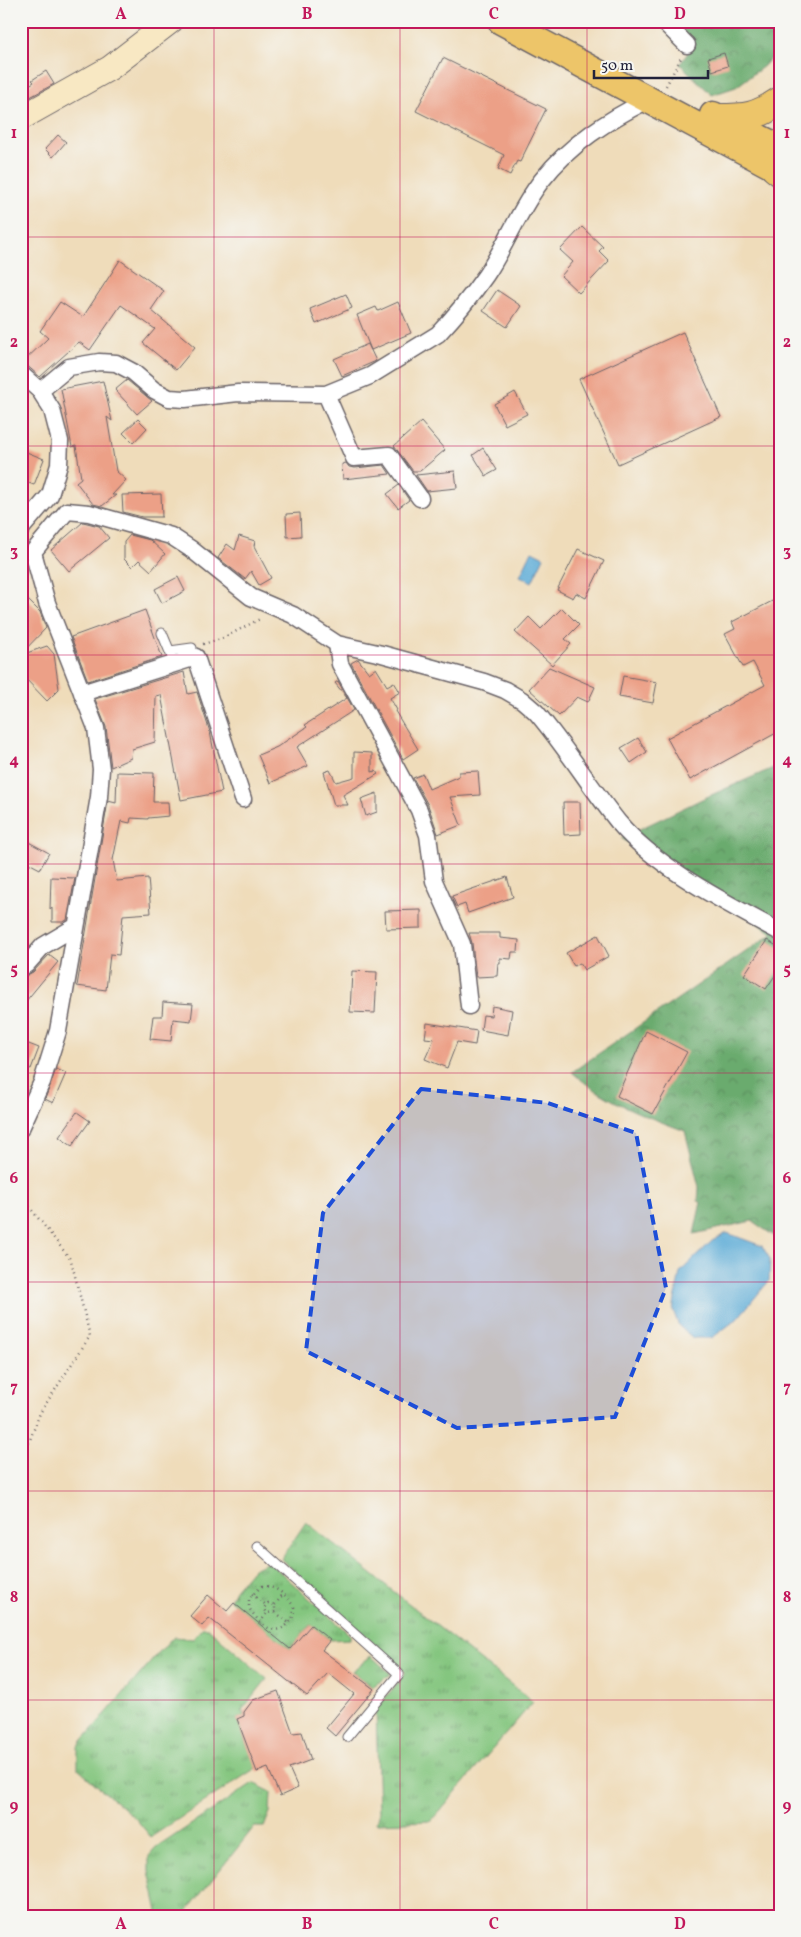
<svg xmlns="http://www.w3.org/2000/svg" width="801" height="1937" font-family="Vollkorn,serif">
	<defs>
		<pattern id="grass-tufts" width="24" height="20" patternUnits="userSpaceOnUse" patternTransform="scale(1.25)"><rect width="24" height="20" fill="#84c67f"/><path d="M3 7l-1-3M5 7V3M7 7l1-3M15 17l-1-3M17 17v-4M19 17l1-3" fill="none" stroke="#6ca069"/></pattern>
		<pattern id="forest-crowns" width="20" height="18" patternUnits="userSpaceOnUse" patternTransform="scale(1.25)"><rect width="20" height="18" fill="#6bab6e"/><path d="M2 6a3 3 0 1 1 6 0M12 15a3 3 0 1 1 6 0" fill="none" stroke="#588b5c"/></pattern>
	</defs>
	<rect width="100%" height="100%" fill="#f6f6f2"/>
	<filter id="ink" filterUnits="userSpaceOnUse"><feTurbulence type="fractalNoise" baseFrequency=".02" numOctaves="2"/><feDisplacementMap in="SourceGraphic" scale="10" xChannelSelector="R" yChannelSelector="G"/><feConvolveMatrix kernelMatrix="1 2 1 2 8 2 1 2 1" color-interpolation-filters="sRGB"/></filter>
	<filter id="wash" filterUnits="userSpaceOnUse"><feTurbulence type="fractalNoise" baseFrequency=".0096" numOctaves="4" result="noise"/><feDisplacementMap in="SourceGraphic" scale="20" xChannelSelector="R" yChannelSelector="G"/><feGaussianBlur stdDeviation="1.12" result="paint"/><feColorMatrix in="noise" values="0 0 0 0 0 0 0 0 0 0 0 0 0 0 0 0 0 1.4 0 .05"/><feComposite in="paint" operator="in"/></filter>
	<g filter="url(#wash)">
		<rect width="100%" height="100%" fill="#efdcba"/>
		<path fill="url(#grass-tufts)" stroke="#53745d" d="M306,1522L533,1702L431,1821L376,1823L379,1812L376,1709L406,1673L281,1559Z
			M269,1562L350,1635V1639L330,1640L311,1625L290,1649L230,1600L235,1590L253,1569Z
			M202,1628H208L267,1679L242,1710L244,1716L237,1719L256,1768L151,1837L136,1819L78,1769V1747L82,1741L169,1641L175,1637L193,1639Z
			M371,1656L391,1674L372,1687L352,1671Z
			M253,1783L271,1792L270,1812L264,1827H254L183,1916H159L149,1871V1856L156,1848Z"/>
		<path fill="url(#forest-crowns)" stroke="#466654" d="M674,21H780V47L764,66L736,87L712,95L680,64L694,44Z
			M780,765V1240L752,1221L694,1234L701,1202L698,1201L699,1187L685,1131C645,1116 604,1101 572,1072L773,933L621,838L702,799Z"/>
		<path fill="#5dacd7" stroke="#406789" d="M532,551L544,557L532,582L520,576Z
			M727,1233L762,1246L770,1259L769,1281L737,1319L712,1338H693L679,1326L673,1310L680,1272L712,1241Z"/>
		<g id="blocks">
			<path fill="#eca087" d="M724,53L728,66L712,71L708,58Z
				M443,58L546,109L520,162L517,161L510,175L498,169L504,155L416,111Z
				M46,71L54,84L21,102V90L34,82L32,80Z
				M58,135L66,142L53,157L45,149Z
				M582,227L603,247L599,251L609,261L579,293L561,276L573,262L560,250Z
				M120,260L164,291L151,310L195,347L176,370L143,343L155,329L121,305L90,350L79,342L40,377L23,362L48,338L40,331L60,302L83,317Z
				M497,290L521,306L507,327L483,311Z
				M346,294L352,308L316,324L310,309Z
				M398,302L411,333L371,350L357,315L376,307L378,311Z
				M683,332L721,417L618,464L579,379Z
				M368,344L376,361L342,376L334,359Z
				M127,380L152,401L137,414L115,390Z
				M103,381L112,421L107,417L116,471L126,480L112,495H116L102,506L93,504L76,482L81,478L76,446L72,447L61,389Z
				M515,392L527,414L505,425L494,404Z
				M138,419L147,428L133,443L123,433Z
				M421,422L445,450L420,471H413L394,446Z
				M483,448L497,470L486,476L473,455Z
				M24,451L44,459L34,485L21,480V457Z
				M346,463L349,467L355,468L384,465L390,474L343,479L342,464Z
				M455,471L457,488L427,491L416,475Z
				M399,485L409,500L398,508L387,494Z
				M161,494L162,517H142L123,512L122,495Z
				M300,513L301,536L287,537L286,514Z
				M83,522L99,526L109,538L69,571L51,550Z
				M130,535L150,540L165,554L151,571L139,560L132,567L124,559V542Z
				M239,536L255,541L254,546L271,578L259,585L251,571L245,579L218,558L227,544L235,550Z
				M578,549L604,561L586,598L576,593L573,598L557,590Z
				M178,577L185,591L162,603L155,589Z
				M21,593L40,612L46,628L21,654Z
				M780,597V731L690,780L667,738L765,685L753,662L743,667L725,634L735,629L732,622Z
				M562,608L579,625L565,639L571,644L552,665L515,632L529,617L541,629Z
				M145,610L162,657L88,681L71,637Z
				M47,646L54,654L59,689L47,701L21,674V655Z
				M358,659L369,673L376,668L387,686L394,682L400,692L390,698L397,710L395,711L418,749L403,759L351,663Z
				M549,667L595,687L588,702L577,697L559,716L529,689Z
				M184,672L188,694L197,692L210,732L222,792L181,800L161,695L156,696L155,742L132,749L131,758L111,767L106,727L95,699Z
				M623,676L657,682L653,703L619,697Z
				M338,681L354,710L297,747L308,766L270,783L258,755L277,747L307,727L305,725L347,698L335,683Z
				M638,738L647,752L631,763L621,748Z
				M354,752L372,753V772L376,771L378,774L343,795L348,805H334L324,772L330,770L336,782L354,777Z
				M478,771L480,795L450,797L461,825L438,834L428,805L413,778L423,774L429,789L459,776V772Z
				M117,772L154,773L153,802H168L169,816L148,818V819L131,818L130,823L121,821L113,860L117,881L148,878L151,913L123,915L119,955L110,954L106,990L77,986L108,801L116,803Z
				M377,793V812L366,816L361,799Z
				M563,802H580L581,834L564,835Z
				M21,838L49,853L40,869L21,859Z
				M51,877L75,878L67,920L63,922H52V908L50,909Z
				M507,877L513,897L468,913L465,904L457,907L452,896Z
				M421,910V928L386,929L385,911Z
				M469,933H500V938L519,940L518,952H512L511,959L500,958V963H498L497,976L476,977L472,943Z
				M598,935L609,956L584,970L580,963L574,966L566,953Z
				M767,940L780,948V968L766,989L744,975Z
				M49,955L58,962L21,1007V978L33,972Z
				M352,971L377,972L375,1013L350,1012Z
				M163,1002L193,1004L191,1021L173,1019L171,1041L150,1039L153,1016H162Z
				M492,1006L512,1010L508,1035L481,1030L483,1015L491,1016Z
				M427,1023L477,1031L475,1045L457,1042L447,1068L425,1059L434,1039L425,1038Z
				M646,1031L687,1052L653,1114L617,1096Z
				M21,1041L39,1048L31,1069L21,1065Z
				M56,1069L66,1073L53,1103L45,1099Z
				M77,1112L90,1121L72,1146L59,1137Z
				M208,1595L227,1611L234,1603L290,1649L311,1625L330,1640L322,1650L374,1689L335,1736L326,1728L354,1694L328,1673L307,1696L209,1618L202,1626L190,1616Z
				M278,1691L293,1733L302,1732L311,1760L289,1768L298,1788L280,1796L268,1768L257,1772L237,1719L244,1716V1712L253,1700Z"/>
		</g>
	</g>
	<g filter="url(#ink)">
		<use href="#blocks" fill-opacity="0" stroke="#6a6367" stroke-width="1"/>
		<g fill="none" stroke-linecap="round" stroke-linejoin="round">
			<defs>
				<path id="service" d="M162,633L175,664
					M170,651L192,648
					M257,1546L399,1674L347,1737"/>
				<path id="minor" d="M663,21L687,45
					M21,374L40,391L52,410L60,441L59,465L50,495L21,529
					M40,391L69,367L99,362L116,363L133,372L154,390L169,398L185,399L238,393L326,394L370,376L438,334C455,316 472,295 486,275C507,244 519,209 542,180C570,144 608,120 648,100
					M326,394L354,458L389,455L420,498
					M67,511L89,513L171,536L191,549L251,597L293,615L337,644L382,654L484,682L505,690L522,700L536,712C566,747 590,787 619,823C658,869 727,903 780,932
					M33,552L67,511
					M337,644L340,664L419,810L428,835L434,881L462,944L469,1006
					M82,693L196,657L243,799
					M21,968L27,964L43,946L75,927
					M21,1128L42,1082L58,1031L99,797L101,769L96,728L47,603L33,552"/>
				<path id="secondary" d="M21,118L110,68L171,21"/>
				<path id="primary" d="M501,21L780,170
					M713,115L780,148"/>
				<path id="motorway" d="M718,118C747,118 756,117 780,101
					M775,168L780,172"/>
			</defs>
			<use href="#service" stroke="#6a6367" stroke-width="11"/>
			<use href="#minor" stroke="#6a6367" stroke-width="19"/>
			<use href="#secondary" stroke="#6a6367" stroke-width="26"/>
			<use href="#primary" stroke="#6a6367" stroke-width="29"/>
			<use href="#motorway" stroke="#6a6367" stroke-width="30"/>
			<path stroke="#6a6367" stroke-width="2.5" stroke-dasharray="1 4" stroke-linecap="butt" d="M666,86L681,58
				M21,415L26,398
				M203,644L221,639L260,619L259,617
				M21,1180L25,1183L24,1200L71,1260L90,1336L40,1413L21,1464
				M262,1586C277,1586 286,1595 294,1607C294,1614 293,1620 287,1625C271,1638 258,1621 249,1608V1598Z
				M252,1594L266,1605
				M275,1605L283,1594
				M275,1612L267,1613L264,1608L268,1603L275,1605V1612L289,1623
				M260,1623L267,1613"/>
			<use href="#service" stroke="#fff" stroke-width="9"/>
			<use href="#minor" stroke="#fff" stroke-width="16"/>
			<use href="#secondary" stroke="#f8e8c3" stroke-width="24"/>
			<use href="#primary" stroke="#edc569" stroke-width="26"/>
			<use href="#motorway" stroke="#edc569" stroke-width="28"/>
		</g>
	</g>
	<path fill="#1d4ed8" fill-opacity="0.2" stroke="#1d4ed8" stroke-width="4" stroke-dasharray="10 6" stroke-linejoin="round" d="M421,1089L548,1103L636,1133L666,1288L615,1417L457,1428L306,1351L323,1213Z"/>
	<path fill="none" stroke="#c2185b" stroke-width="1" stroke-opacity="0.55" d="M214,21V1916M400,21V1916M587,21V1916M21,237H780M21,446H780M21,655H780M21,864H780M21,1073H780M21,1282H780M21,1491H780M21,1700H780"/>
	<rect width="801" height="1937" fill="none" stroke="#f6f6f2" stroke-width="55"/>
	<path d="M594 70v8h114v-8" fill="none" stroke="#22223b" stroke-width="2.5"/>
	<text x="601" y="70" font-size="15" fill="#22223b" stroke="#f6f6f2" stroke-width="4" paint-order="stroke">50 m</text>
	<rect x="28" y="28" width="746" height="1882" fill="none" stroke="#c2185b" stroke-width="2"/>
	<g font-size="16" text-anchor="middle" font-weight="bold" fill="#c2185b">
		<text x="121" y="19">A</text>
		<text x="307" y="19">B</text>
		<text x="494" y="19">C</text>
		<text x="680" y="19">D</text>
		<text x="14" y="138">1</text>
		<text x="787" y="138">1</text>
		<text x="14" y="347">2</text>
		<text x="787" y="347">2</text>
		<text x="14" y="556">3</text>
		<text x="787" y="556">3</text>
		<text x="14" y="765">4</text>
		<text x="787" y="765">4</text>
		<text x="14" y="974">5</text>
		<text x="787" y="974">5</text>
		<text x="14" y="1183">6</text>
		<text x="787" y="1183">6</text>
		<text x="14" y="1392">7</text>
		<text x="787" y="1392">7</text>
		<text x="14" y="1602">8</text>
		<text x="787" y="1602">8</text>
		<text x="14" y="1811">9</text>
		<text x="787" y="1811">9</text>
		<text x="121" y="1929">A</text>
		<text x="307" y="1929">B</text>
		<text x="494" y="1929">C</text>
		<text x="680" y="1929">D</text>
	</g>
</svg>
